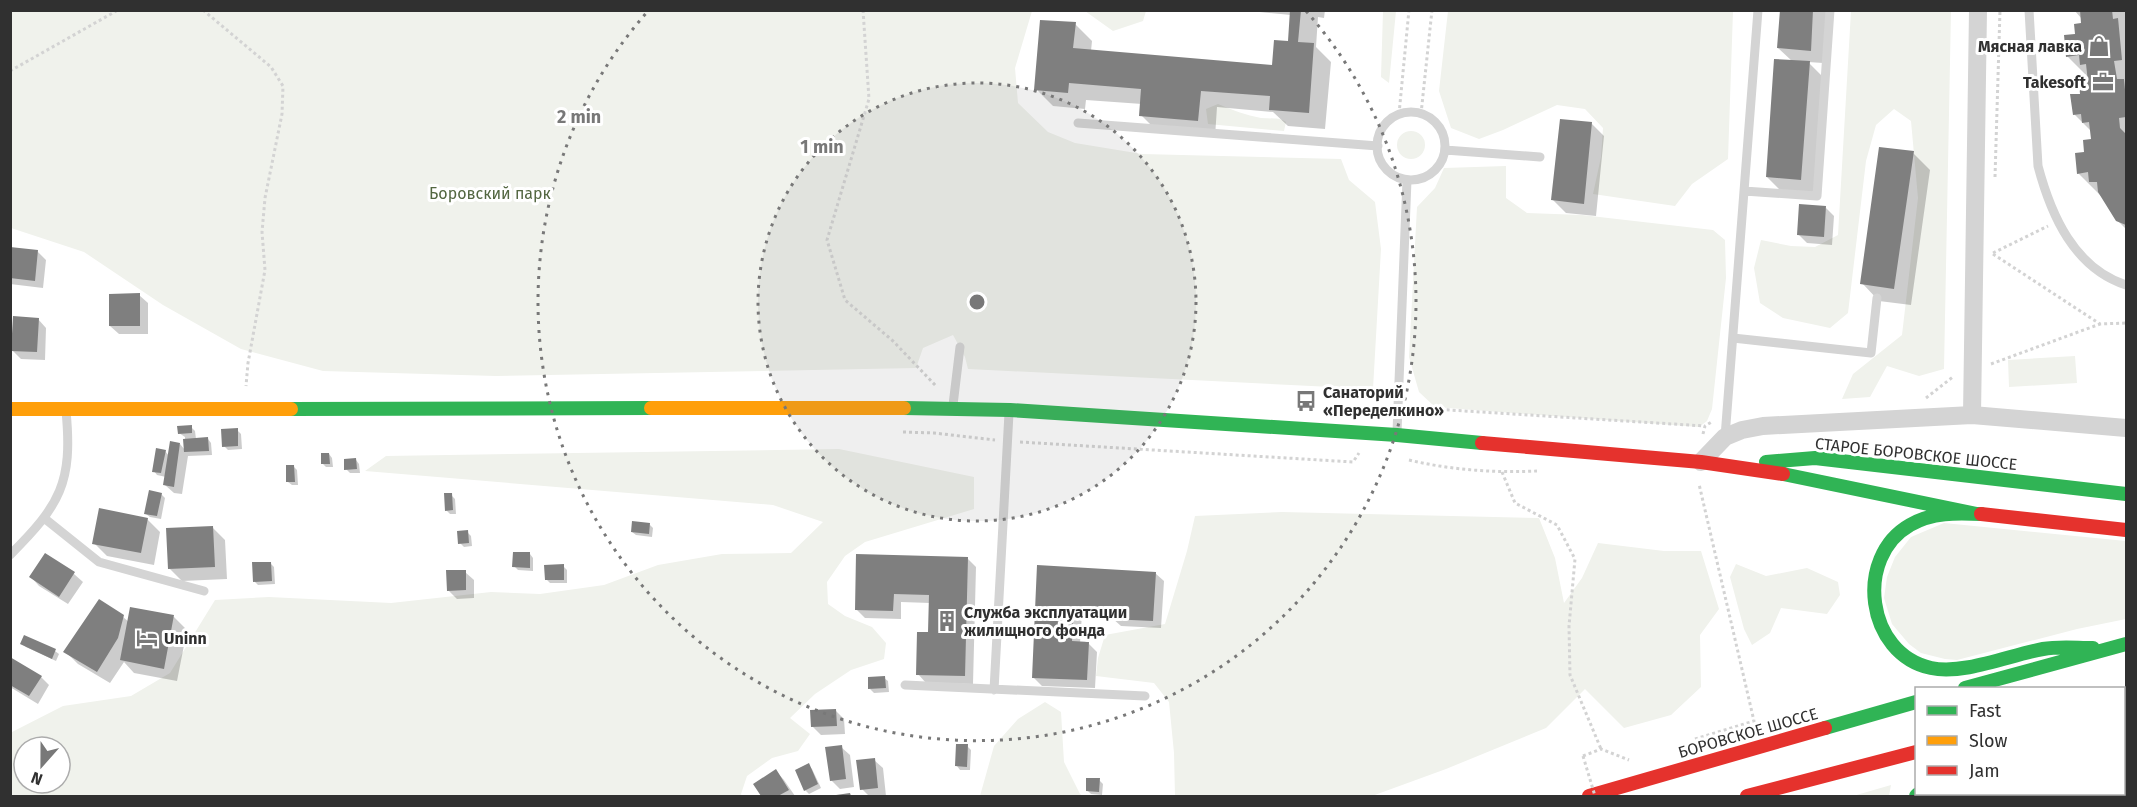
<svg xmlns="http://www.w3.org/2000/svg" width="2137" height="807" font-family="'Fira Sans',sans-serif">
	<rect width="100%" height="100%" fill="#fff"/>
	<path fill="#f0f2ec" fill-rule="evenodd" d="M11,11H1032L1015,68L1018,103L1048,132L1075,143L1142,154L1341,159L1349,180L1375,202L1381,249L1373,389L968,369L965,357L953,335L923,348L916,368L496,376L323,371L241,349L163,305L84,252L11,228Z
		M1085,11H1146L1143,21L1113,31Z
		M1383,11H1396L1389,83L1381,77Z
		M1448,11H1733L1728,159L1692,184L1675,206L1593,194L1601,157L1603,128L1585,109L1557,105L1503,130L1479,139L1451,128L1439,91Z
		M1851,11H1951L1944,369L1919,376L1887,366L1870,397L1842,399L1853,374L1902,335L1918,198L1911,121L1894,109L1876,125L1866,161L1848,313L1830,328L1783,318L1760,303L1754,268L1761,240L1791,246L1815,247L1838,235Z
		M1218,104C1232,110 1246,115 1261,118C1270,119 1278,117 1286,122L1284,131L1208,124L1206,109Z
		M1397 145a14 14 0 1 1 28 0a14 14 0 1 1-28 0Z
		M1506,166V198L1527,213L1582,215L1713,230L1725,240L1726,278L1712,409L1707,421L1699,427L1435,407L1419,392L1409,357L1417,207L1435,188L1444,168Z
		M2075,356L2077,383L2009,387L2008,360Z
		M839,449L974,477V509L865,542L845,556L827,582L828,604L845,616L872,627L886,643L884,659L851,670L815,694L790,718L810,734L798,751L772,758L747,776L741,794L742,796H11L12,732L63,706L131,696L170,673L215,600L269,597L391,603L491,592L540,594L604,585L658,565L722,554L791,553L823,522L773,505L365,471L386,456ZM24,747H60V783H24Z
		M1282,512L1539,518L1555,558L1564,603L1582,578L1598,543L1664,551H1701L1719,609L1700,635L1701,687L1671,715L1624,728L1585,689L1546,728L1446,769L1372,796H1175L1174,753L1169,702L1154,683L1096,676L1098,658L1105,635L1165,624L1187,551L1195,516Z
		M1944,523L2126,541V619L2077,629L1957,660L1945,659L1921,653L1909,644L1892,624L1884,598L1887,577L1895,557L1911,537Z
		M1736,564L1766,576L1807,568L1838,582L1840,595L1827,614L1781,608L1770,633L1752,645L1744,629L1730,577Z
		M1045,702L1061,712L1064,762L1080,794L1083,796H980L994,746L1018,719Z
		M2124,726H2126V796H1924L1925,794H2124Z
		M1891,785L1889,796H1853Z"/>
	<path fill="#0003" d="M1240,10H1325L1324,18L1318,17L1316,47L1331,62L1325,129L1288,126L1273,112L1217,107L1215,137L1158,132L1141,115L1142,104L1086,100L1085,109L1053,106L1036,89L1075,24L1092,41L1091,51L1274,67L1289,42L1291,15Z
		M1781,10H1827L1823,63L1808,62L1822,76L1814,192L1780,190L1767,177L1792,61L1778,48Z
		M2074,10H2126V229L2117,220L2103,198L2078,173L2093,140L2092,132L2074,114L2082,95L2090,83L2089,78L2067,56L2083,24L2082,19Z
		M1591,123L1604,136L1596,216L1566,213L1553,200Z
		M1913,153L1930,170L1911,305L1879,301L1862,283Z
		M1826,208L1834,216L1832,245L1807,243L1799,235Z
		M10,249L37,251L46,260L43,288L10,284Z
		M139,295L148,303V334H119L110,326Z
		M38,319L46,328L45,360L21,359L12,350Z
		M191,427L195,431L196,439H208L211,443L212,455L188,456L182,494L174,493L165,485L166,477L157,475L154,471L165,451L169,456L180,444L185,450V437L179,433Z
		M237,430L241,434L242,449L228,450L224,446Z
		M329,454L332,458L333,467H326L323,464Z
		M356,460L359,464L360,473H350L346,469Z
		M293,466L297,470L298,485H292L288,482Z
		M161,494L165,498L161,519L150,517L146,514Z
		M451,495L455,499L456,514H450L446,510Z
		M147,519L160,532L154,565L107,556L94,543Z
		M649,524L653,528L652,537L636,535L632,532Z
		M212,527L225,540L227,579L182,581L169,568Z
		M467,532L471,536L472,546L464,547L460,543Z
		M530,554L533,558V571L518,570L514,566Z
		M45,555L74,574L83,582L68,604L39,586L31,577Z
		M968,559L976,567L973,684L926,683L918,674L929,634L930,603L901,602V619L865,618L856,609Z
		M270,563L274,567L275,584L258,585L254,581Z
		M563,566L567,570V583H550L546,579Z
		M1038,567L1155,573L1164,581L1161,628L1121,626L1112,618V615L1082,614L1080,643H1088L1097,652L1095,688L1042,686L1033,677Z
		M465,572L474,580V598L457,599L448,590Z
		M132,608L174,617L187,630L177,681L134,673L124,662L110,683L78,664L65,651L123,617L129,622Z
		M22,643L55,651L59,654L56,661L26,647Z
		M10,659L41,677L49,685L38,704L10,687Z
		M884,678L888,681L889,692L874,693L870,689Z
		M836,711L844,719L845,734L821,735L812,726Z
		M967,746L971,750L970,770H960L957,766Z
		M841,747L850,755L854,787L840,789L831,780Z
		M874,760L883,768L886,796H869L862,789Z
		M808,765L812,769L821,788L809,794L805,790Z
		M776,771L784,780L795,796H763L755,784Z
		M1099,780L1103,784L1102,795L1091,794L1087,790Z"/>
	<path fill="#7f7f7f" d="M1290,10H1301L1298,42L1314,43L1309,113L1269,110L1270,96L1201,91L1198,121L1139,116L1141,89L1069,83L1068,93L1034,90L1040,20L1076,22L1073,48L1272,65L1274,40L1288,41Z
		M1780,10H1813L1811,51L1777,48Z
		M2080,10H2112L2113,19L2118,18L2122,60L2114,61L2117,79H2124L2126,100V117L2119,118L2120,128L2126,134V225L2116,221L2098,192L2097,182H2089L2088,172L2077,174L2075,153L2084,152L2083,140L2091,139L2089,122L2082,123L2081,114L2073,115L2070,94H2080L2079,83L2088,82L2086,64L2080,65L2079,55L2066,57L2064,35L2075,34L2074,24L2081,23Z
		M1774,59L1810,61L1801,180L1766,177Z
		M1560,119L1592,122L1584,204L1551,200Z
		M1879,147L1914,151L1894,289L1860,284Z
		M1799,204L1826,206L1824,237L1797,235Z
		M10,247L38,250L35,281L10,278Z
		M140,293V326H109V294Z
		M13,316L39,318L37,352L11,351Z
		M192,425V433L178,434L177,426Z
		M238,428V446L222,447L221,429Z
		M208,437L209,451L184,452L183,439Z
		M170,441L180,443L174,487L163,485Z
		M156,448L166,450L161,473L152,472Z
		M321,453H329L330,464H321Z
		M356,458L357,469L344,470V459Z
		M286,465H294L295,482H286Z
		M149,490L162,493L157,516L144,514Z
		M444,493H452L453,510L445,511Z
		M99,508L148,518L141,553L92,544Z
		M632,521L650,523L649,534L631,532Z
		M213,526L215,567L168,569L166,528Z
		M468,530L469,543L458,544L457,531Z
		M513,552H530V568L512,567Z
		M45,553L75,572L59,597L29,577Z
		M856,554L968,557L965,676L916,675L917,632H928L929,595L894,594L893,611L855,610Z
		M252,562H271L272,581L253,582Z
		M564,564V580H545L544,565Z
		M1037,565L1156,572L1153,621L1110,619L1111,608L1074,606L1072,641L1089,642L1087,680L1032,678Z
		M446,570H466V590L447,591Z
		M99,599L124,615L118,638L97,672L63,652Z
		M130,607L174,615L164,669L120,660Z
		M24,635L56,649L52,659L20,644Z
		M10,657L42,676L29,696L10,685Z
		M885,676L886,688L868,689V677Z
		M836,709L837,726L811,727L810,710Z
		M956,744H968L967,767L955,766Z
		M842,745L846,779L830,781L825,747Z
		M875,758L878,788L860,790L856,760Z
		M809,763L818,784L804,791L795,770Z
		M776,769L789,790L778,796H761L753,784Z
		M1086,778H1100L1099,792L1086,791Z
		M850,793L851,796H836V795Z"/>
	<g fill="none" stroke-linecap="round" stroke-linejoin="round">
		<path stroke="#d3d3d3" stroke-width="3" stroke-dasharray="3 3" stroke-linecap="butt" d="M203,10L271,67L283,86L282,114L265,198L262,232L265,270L248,363L246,386
			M863,10L869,99L827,240L845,300L893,341L936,386
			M10,71L118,10
			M1399,114L1409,10
			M1421,114L1432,10
			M1995,177L2000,10
			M1993,253L2048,226
			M1993,254L2100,324L2126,323
			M1991,364L2100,324
			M1926,398L1954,376
			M1411,410L1417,408L1705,426
			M903,432L934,433L995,440
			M1703,434L1705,426L1713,421
			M1020,442L1353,462L1359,453
			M1409,460C1451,470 1494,473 1537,471
			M1502,472L1515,503L1557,525L1575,559L1569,626L1570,675L1601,749
			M1695,739L1754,721L1699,484
			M1583,756L1601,749L1629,760"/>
		<path stroke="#d4d4d4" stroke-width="9" d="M2029,10L2038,166C2051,215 2074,268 2126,285
			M1377 146a34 34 0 1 1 68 0a34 34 0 1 1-68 0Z
			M1078,123L1378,146
			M1445,150L1540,157
			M1744,191L1817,196L1830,10
			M1733,338L1871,353L1877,298
			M953,405L960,347
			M1397,432L1407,180
			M1725,437L1758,10
			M44,518L99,562L204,591
			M10,555C60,505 73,483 66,411
			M905,685L1145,696
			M994,690L1009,413"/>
		<path stroke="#d4d4d4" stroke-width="18" d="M1972,415L1978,10
			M1701,462L1725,437L1742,430L1763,426L1972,415L2126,428"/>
		<path stroke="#30b455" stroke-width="14" d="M904,408L1010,410L1397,435L1482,443
			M291,409L651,408
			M1766,462L1815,458L2126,494
			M1783,474L1977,514
			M1981,514C1957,513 1932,512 1910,525C1854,557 1866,654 1931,668C1964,675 2010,655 2043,649C2059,646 2076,648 2093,648
			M1965,688L2126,644
			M2124,701L2126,700
			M1825,728L1916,702
			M1916,796L1918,794"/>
		<path stroke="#ff9f0a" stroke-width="14" d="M651,408H904
			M10,409H291"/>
		<path stroke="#e5322d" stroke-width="14" d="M1482,443L1701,462L1783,474
			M1981,514L2126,530
			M1589,796L1825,728
			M1747,796L1916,752"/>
		<path stroke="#d3d3d3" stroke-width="3" stroke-dasharray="3 3" stroke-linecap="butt" d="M1583,756L1595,796"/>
	</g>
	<circle cx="977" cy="302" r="219" fill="#787878" fill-opacity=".12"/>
	<g fill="none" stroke="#787878" stroke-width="3" stroke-dasharray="3 6">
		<circle cx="977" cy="302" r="219"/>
		<path d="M1306 11A439 439 0 1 1 648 11"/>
	</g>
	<defs>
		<symbol id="shop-bare" viewBox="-9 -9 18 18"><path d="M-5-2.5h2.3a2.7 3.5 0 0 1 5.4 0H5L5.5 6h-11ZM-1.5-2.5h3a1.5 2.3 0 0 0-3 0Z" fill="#787878" stroke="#fff" stroke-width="2.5" paint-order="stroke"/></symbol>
		<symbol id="office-bare" viewBox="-9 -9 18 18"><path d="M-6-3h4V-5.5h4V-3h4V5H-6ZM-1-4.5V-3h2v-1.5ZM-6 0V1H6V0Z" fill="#787878" stroke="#fff" stroke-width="2.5" paint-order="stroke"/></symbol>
		<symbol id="bus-bare" viewBox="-9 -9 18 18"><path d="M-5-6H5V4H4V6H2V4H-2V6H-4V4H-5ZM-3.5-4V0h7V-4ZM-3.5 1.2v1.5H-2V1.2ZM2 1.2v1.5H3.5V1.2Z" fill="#787878" stroke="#fff" stroke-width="2.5" paint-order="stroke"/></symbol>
		<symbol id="building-bare" viewBox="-9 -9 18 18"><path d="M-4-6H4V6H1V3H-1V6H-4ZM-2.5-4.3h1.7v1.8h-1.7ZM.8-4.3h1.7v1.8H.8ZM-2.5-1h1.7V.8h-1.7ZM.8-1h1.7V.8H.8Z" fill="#787878" stroke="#fff" stroke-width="2.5" paint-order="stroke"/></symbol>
		<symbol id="hotel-bare" viewBox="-9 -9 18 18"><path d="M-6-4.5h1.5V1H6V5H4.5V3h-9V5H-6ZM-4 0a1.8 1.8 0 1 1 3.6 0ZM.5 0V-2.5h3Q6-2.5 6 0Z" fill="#787878" stroke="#fff" stroke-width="2.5" paint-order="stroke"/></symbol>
	</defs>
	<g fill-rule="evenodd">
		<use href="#shop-bare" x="2084" y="31" width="30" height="30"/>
		<use href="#office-bare" x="2088" y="67" width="30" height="30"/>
		<use href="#bus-bare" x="1291" y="386" width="30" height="30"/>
		<use href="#building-bare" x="932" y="606" width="30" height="30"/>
		<use href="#hotel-bare" x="132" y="623" width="30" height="30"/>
	</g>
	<g text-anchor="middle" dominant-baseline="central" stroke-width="6" stroke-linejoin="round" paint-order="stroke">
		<g font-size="16" font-weight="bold" fill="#303030" stroke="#fff" text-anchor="start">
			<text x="2082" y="46" text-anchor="end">Мясная лавка</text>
			<text x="2086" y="82" text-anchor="end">Takesoft</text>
			<text x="1323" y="392">Санаторий<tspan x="1323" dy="18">«Переделкино»</tspan></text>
			<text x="964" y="612">Служба эксплуатации<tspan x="964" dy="18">жилищного фонда</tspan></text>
			<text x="164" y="638">Uninn</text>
		</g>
		<g font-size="16" fill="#536741" stroke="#fff">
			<text x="490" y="193">Боровский парк</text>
		</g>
		<g font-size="16" fill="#303030" stroke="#fff">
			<text transform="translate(1916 454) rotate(6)">СТАРОЕ БОРОВСКОЕ ШОССЕ</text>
			<text transform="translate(1748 733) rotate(-16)">БОРОВСКОЕ ШОССЕ</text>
		</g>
	</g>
	<circle cx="977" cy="302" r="9" fill="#787878" stroke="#fff" stroke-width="3"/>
	<g font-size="18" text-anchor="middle" font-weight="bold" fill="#787878" stroke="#fff" stroke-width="6" stroke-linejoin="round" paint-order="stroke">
		<text x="579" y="123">2 min</text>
		<text x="822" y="153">1 min</text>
	</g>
	<rect width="2137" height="807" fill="none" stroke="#303030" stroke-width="24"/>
	<rect x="1915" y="687" width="210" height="108" fill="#ffffff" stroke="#acacac" stroke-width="1.5"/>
	<rect x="1927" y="706" width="30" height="9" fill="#30b455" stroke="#acacac" stroke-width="1.5"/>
	<text x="1969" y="717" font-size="18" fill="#303030">Fast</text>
	<rect x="1927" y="736" width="30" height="9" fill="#ff9f0a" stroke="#acacac" stroke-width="1.5"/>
	<text x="1969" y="747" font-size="18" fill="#303030">Slow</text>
	<rect x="1927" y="766" width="30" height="9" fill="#e5322d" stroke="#acacac" stroke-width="1.5"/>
	<text x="1969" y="777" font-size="18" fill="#303030">Jam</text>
	<g transform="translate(42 765) rotate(201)"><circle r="28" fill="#ffffff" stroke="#acacac" stroke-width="1.5"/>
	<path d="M0-4.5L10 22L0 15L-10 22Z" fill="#787878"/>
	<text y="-9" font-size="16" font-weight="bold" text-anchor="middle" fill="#303030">N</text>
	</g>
</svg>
